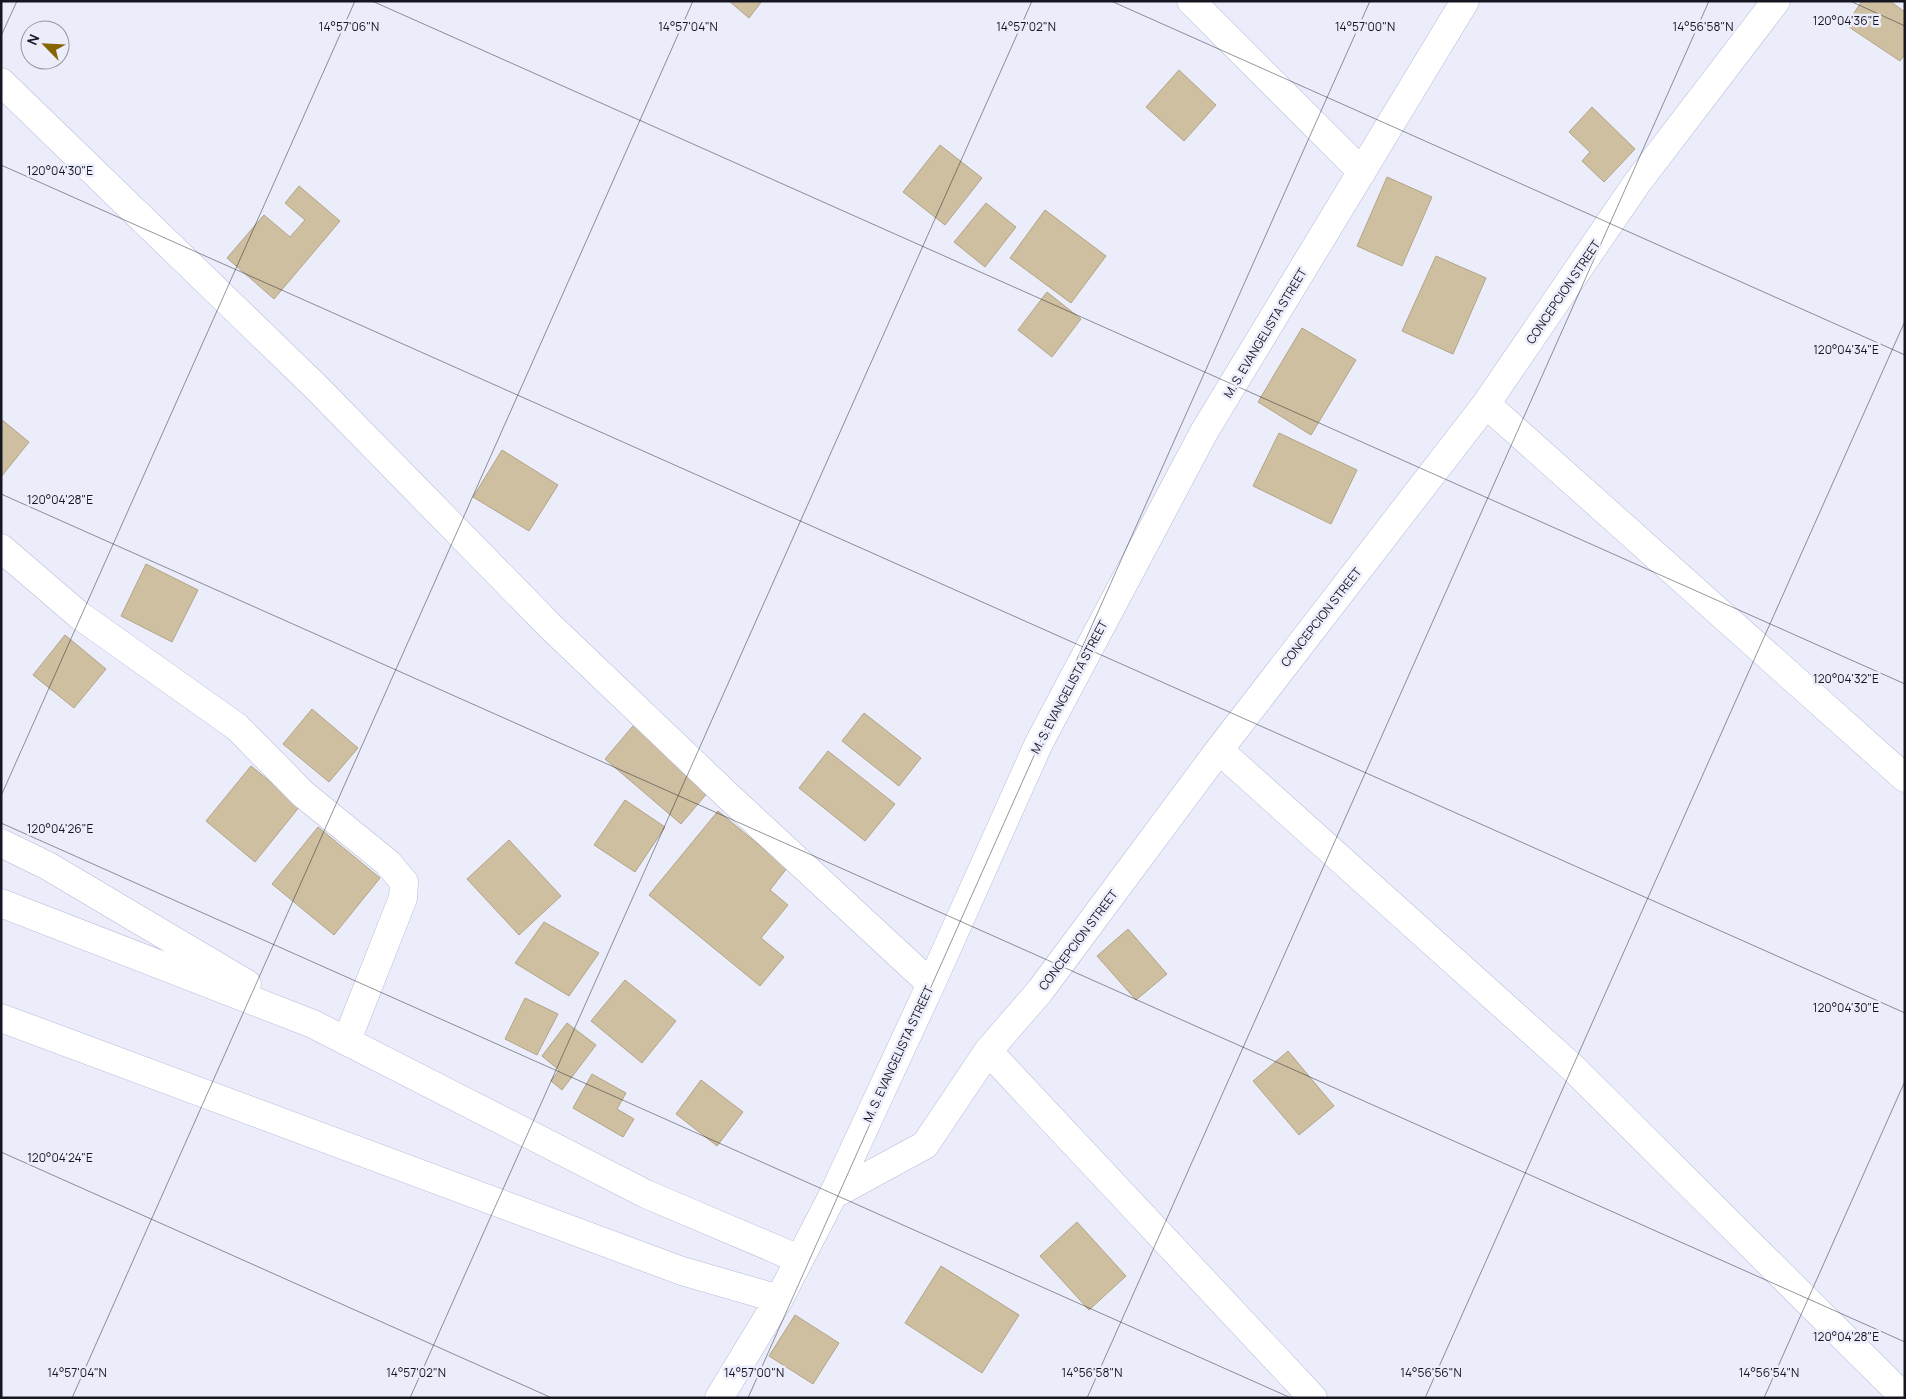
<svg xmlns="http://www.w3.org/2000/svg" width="1906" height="1399" font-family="Manrope,sans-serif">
	<rect width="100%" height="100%" fill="#ebedfa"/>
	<path fill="#cebfa0" stroke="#b3a486" d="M729,1H762L749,18Z
		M1862,1H1890L1905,12V54L1900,61L1846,25Z
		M1179,70L1216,105L1184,141L1146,107Z
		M1592,107L1635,149L1604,182L1582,161L1590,152L1569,132Z
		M940,145L982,178L945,225L903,192Z
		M1387,177L1432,197L1402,266L1357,246Z
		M299,186L340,221L274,299L227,258L264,215L290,237L305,220L285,203Z
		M986,203L1016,227L985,267L954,242Z
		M1045,210L1106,256L1071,303L1010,258Z
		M1436,256L1486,278L1453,354L1402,331Z
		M1047,292L1081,319L1052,357L1018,330Z
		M1302,328L1356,360L1311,435L1258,402Z
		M1,419L29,442L1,477Z
		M1279,433L1357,470L1331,524L1253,486Z
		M502,450L558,485L529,531L473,497Z
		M146,564L198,590L172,642L121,616Z
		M65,635L106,669L74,708L33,675Z
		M312,709L358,748L329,782L283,744Z
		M864,713L921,758L899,786L842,741Z
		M638,720L714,785L681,824L605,759Z
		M828,751L895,804L865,841L799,788Z
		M251,766L300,806L255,862L206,821Z
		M625,800L665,827L635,872L594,845Z
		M718,811L787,868L770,890L788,905L761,938L784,957L760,986L649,895Z
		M318,827L380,878L334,935L272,884Z
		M509,840L561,896L519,935L467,879Z
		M544,922L599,953L569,996L515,963Z
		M1128,929L1167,974L1136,1000L1097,956Z
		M625,980L676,1021L642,1063L591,1021Z
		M525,998L558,1014L537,1055L505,1039Z
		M567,1023L596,1045L562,1090L551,1081L559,1070L542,1056Z
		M1288,1051L1334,1106L1299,1135L1253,1081Z
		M592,1074L626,1093L617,1109L634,1119L623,1137L573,1108Z
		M701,1080L743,1112L717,1146L676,1114Z
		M1077,1222L1126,1276L1089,1310L1040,1256Z
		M941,1266L1019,1315L982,1373L905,1323Z
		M795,1315L839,1343L813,1384L769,1356Z"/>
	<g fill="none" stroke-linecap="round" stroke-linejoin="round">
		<defs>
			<path id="minor" d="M1191,1L1362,172
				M1,82L316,387L550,626L728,796L931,984
				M1486,404L1905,778
				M1,548L79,615L237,727L303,794L388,863L404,882L403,898L347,1040
				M1219,750L1573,1068L1905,1398
				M1,843L48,866L247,984
				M1,903L313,1024L646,1194L799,1259
				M1,1018L682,1271L779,1299
				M988,1051L1313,1398
				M833,1195L925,1145L988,1051L1040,991L1219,750L1486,404L1637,183L1776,1
				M719,1398L779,1299L833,1195L931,984L1039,743L1204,432L1465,1"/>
		</defs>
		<use href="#minor" stroke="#b7bada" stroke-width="29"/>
		<use href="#minor" stroke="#fff" stroke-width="28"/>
	</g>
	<path fill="none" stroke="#151621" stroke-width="1" stroke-opacity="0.45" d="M372,1L1905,684M1111,1L1905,355M1850,1L1905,26M1,36L17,1M1,165L1905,1013M1,494L1905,1342M1,796L355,1M1,823L1291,1398M1,1152L552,1398M72,1398L693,1M410,1398L1032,1M748,1398L1370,1M1087,1398L1709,1M1425,1398L1905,321M1764,1398L1905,1081"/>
	<g text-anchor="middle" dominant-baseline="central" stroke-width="5" stroke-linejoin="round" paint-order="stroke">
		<g font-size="12" fill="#151621" stroke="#ebedfa">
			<text transform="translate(1563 292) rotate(-56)">CONCEPCION STREET</text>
			<text transform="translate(1265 333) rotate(-59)">M. S. EVANGELISTA STREET</text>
			<text transform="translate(1321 617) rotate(-52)">CONCEPCION STREET</text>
			<text transform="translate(1069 687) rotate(-62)">M. S. EVANGELISTA STREET</text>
			<text transform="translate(1078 940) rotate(-53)">CONCEPCION STREET</text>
			<text transform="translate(898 1054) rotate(-65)">M. S. EVANGELISTA STREET</text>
		</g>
	</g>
	<g font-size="12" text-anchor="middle" fill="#151621" stroke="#ebedfa" stroke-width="5" stroke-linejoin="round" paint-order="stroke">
		<text x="1846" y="25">120°04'36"E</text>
		<text x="349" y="31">14°57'06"N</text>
		<text x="688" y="31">14°57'04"N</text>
		<text x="1026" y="31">14°57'02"N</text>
		<text x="1365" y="31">14°57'00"N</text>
		<text x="1703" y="31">14°56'58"N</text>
		<text x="60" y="175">120°04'30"E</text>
		<text x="1846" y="354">120°04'34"E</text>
		<text x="60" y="504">120°04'28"E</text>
		<text x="1846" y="683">120°04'32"E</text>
		<text x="60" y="833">120°04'26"E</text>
		<text x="1846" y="1012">120°04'30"E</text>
		<text x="60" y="1162">120°04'24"E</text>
		<text x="1846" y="1341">120°04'28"E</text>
		<text x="77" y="1377">14°57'04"N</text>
		<text x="416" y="1377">14°57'02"N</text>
		<text x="754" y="1377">14°57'00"N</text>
		<text x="1092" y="1377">14°56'58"N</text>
		<text x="1431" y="1377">14°56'56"N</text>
		<text x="1769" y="1377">14°56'54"N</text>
	</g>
	<rect width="1906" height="1399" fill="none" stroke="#151621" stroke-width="5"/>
	<g transform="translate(45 45) rotate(294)"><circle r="24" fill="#ebedfa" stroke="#9597a3"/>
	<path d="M0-4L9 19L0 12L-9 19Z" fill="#866400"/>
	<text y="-8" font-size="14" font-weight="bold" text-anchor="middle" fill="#151621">N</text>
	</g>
</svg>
